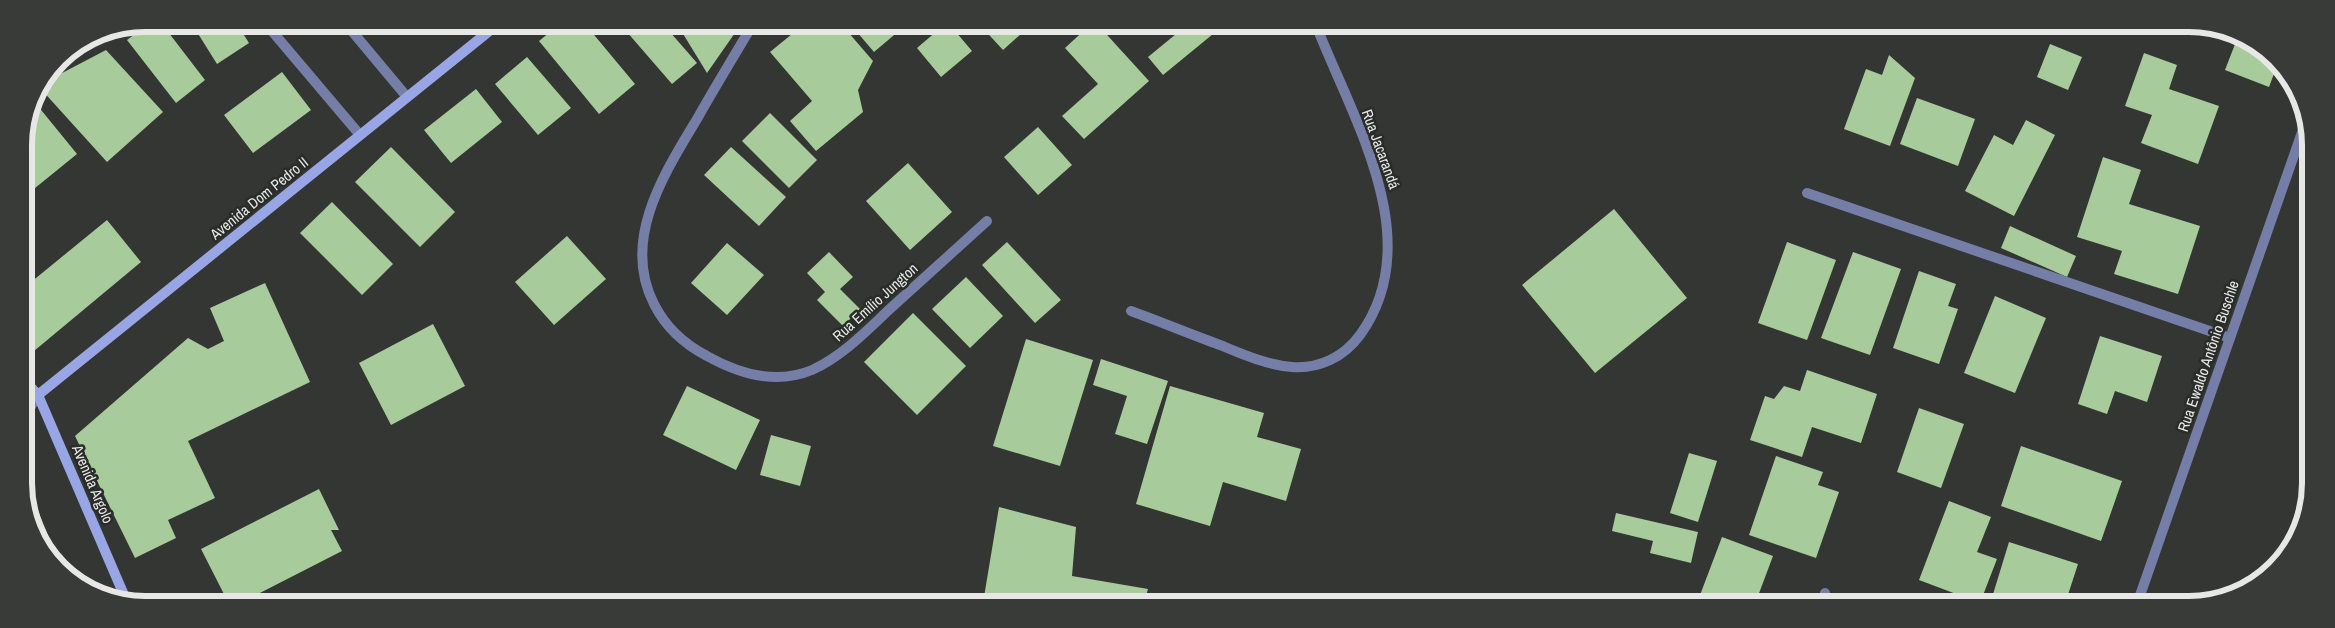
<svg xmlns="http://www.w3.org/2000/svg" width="2335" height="628" font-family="'Archivo Narrow',sans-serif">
	<rect width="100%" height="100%" fill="#343633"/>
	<path fill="#a7cb9a" d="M148,24H162L205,80L176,103L127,40Z
		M192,24H237L249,43L217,64Z
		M560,24H585L635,84L599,114L539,41Z
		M620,24H663L697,63L672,84Z
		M677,24H733L737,30L707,73Z
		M803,25H842L873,61L858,90L863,112L816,151L790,121L812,101L770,52Z
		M851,25H906L874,52Z
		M944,25H950L972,51L941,77L917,48Z
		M980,25H1031L1003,50Z
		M1090,25H1098L1149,81L1084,139L1062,116L1098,84L1065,48Z
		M1187,25H1224L1163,75L1148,57Z
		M2237,39L2276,59L2278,63L2269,87L2225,70Z
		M2050,44L2082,57L2068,90L2037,77Z
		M106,50L163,112L107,162L40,88L43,83Z
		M71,51L74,57L47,79L59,59Z
		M2144,53L2177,65L2169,89L2219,106L2198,164L2141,143L2152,115L2125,106Z
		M1889,55L1915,78L1890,146L1844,129L1866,69L1882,75Z
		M527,57L571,108L538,135L495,84Z
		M282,72L311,110L253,153L224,115Z
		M476,89L502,122L451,163L424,130Z
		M1917,98L1975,119L1958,166L1900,144Z
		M33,100L77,154L24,197V137Z
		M770,113L817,160L789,188L742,141Z
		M2026,120L2055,135L2014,216L1965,191L1994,135L2013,145Z
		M1038,127L1072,165L1038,195L1004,157Z
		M391,147L455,212L420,247L355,182Z
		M731,147L786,197L759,226L704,175Z
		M2103,157L2141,170L2129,204L2200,226L2178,294L2114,274L2122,251L2077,237Z
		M908,163L952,212L910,250L866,201Z
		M332,202L393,264L362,295L300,233Z
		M1614,209L1687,298L1595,373L1522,285Z
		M107,220L141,262L34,351L25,341V287Z
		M2010,226L2076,256L2067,277L2001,248Z
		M567,236L606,279L554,325L515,282Z
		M1007,242L1061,300L1035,323L982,265Z
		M1787,242L1836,260L1807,340L1758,323Z
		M727,243L764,275L727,315L691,283Z
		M829,252L853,277L840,289L860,309L843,326L817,300L825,292L807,273Z
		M1853,252L1901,269L1870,355L1821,338Z
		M1919,271L1956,284L1948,306L1958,309L1939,364L1893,348Z
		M966,277L1003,316L970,348L932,309Z
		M265,283L310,382L188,441L215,498L168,520L176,538L135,558L75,436L188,338L208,349L224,341L210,308Z
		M1995,296L2046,318L2015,393L1964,373Z
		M913,313L966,366L917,415L864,362Z
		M433,324L465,386L391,425L359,363Z
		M2100,336L2162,356L2147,402L2115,391L2107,414L2078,404Z
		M1026,339L1093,360L1060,466L993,446Z
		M1101,359L1168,381L1147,444L1115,434L1127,396L1093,385Z
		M1807,370L1877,394L1861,443L1812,427L1802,457L1750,440L1765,396L1774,399L1784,386L1800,391Z
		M687,386L760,420L736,470L663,435Z
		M1170,386L1264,413L1257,437L1301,449L1286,501L1223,482L1210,526L1136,504Z
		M1919,408L1964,424L1941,488L1897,472Z
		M771,435L811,446L800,486L760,475Z
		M2021,446L2122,481L2101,541L2001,506Z
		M1689,453L1717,461L1698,522L1670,513Z
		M1776,456L1823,472L1818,485L1839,492L1816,558L1749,535Z
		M26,481L62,570L59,569L26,507Z
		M319,489L339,530H331L342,551L242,602H228L201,549Z
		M1949,501L1991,517L1977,552L1997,559L1980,603L1919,580Z
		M999,507L1076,527L1072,576L1148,589L1144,603H983Z
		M1616,513L1698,532L1691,563L1650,553L1653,541L1612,531Z
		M1722,537L1773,556L1755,604L1697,603Z
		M2009,542L2078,564L2065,604H1990Z
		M1882,598L1899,603V604H1881Z"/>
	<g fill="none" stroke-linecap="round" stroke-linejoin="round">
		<path stroke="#747ea6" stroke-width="10" d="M346,24L407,97
			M477,24L485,34"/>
		<path stroke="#747ea6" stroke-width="10" d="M266,24L360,135
			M753,24C734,56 715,87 697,119C664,174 621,240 654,304C666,328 684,344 707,356C739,374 776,385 812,370C843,356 867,330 892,307C924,278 955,250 987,221
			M1807,193L2230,338
			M1131,311C1161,322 1190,334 1220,345C1243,354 1266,365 1292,367C1319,369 1344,357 1360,335C1429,240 1352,118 1316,25
			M26,414L38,395
			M1822,604L1825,593"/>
		<path stroke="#747ea6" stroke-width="10" d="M2137,604L2307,118"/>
		<path stroke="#98a6e6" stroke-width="10" d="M25,381L38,395L127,602
			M38,395L498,24"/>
	</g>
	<g text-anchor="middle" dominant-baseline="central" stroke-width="5" stroke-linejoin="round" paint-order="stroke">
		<g font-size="15" fill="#e7e8e6" stroke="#2a2c29">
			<text transform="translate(1381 149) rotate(70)">Rua Jacarandá</text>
			<text transform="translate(259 198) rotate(-39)">Avenida Dom Pedro II</text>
			<text transform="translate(875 302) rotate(-42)">Rua Emílio Jungton</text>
			<text transform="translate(2208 356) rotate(-71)">Rua Ewaldo Antônio Buschle</text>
			<text transform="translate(93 484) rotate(67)">Avenida Argolo</text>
		</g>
	</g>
	<path d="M0 0H2335V628H0ZM145 32H2189A113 113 0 0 1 2302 145V483A113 113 0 0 1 2189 596H145A113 113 0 0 1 32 483V145A113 113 0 0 1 145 32Z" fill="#393b38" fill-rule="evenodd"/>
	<path fill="none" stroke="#e7e8e6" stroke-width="6" d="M145 32H2189A113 113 0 0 1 2302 145V483A113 113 0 0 1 2189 596H145A113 113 0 0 1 32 483V145A113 113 0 0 1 145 32Z"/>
</svg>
